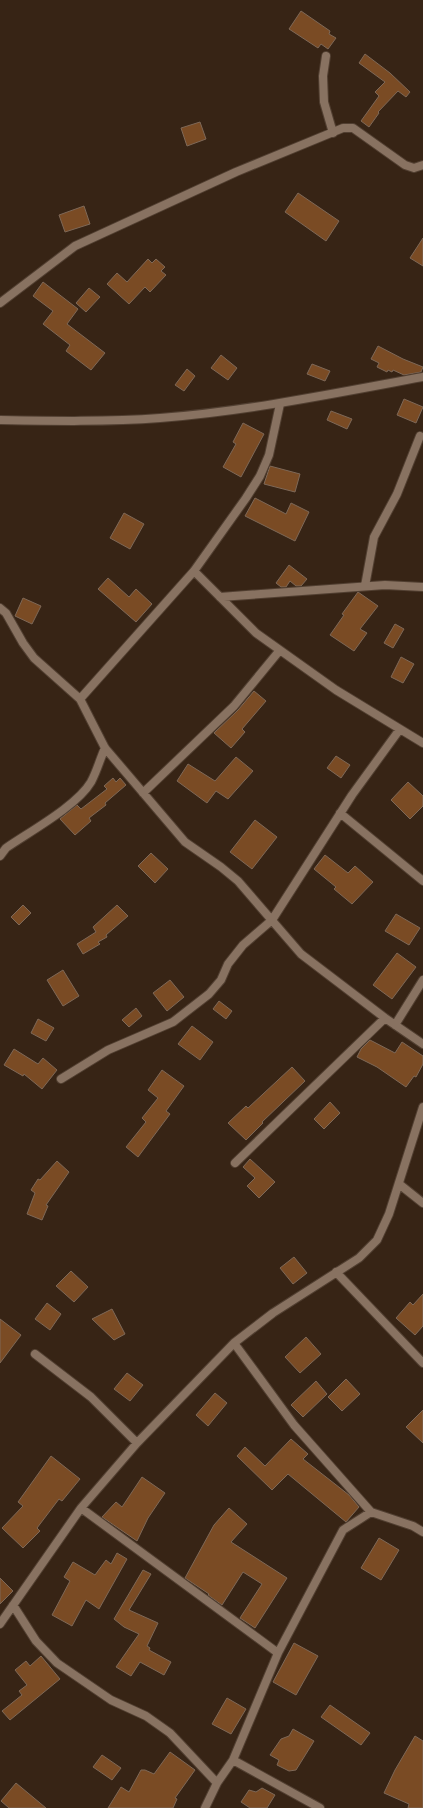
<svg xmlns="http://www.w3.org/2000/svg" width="423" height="1808" font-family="Lato,sans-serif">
	<rect width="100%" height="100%" fill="#372415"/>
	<path fill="#7a4b24" stroke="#7e6857" d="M301,11L330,31L329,34L336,38L328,49L321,44L318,48L289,29Z
		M365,54L390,73L410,92L406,97L398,91L378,112L379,113L369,127L361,121L379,96L375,92L385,82L359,63Z
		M200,122L206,139L187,146L181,128Z
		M298,193L339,221L326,241L285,212Z
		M84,206L90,224L65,232L59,215Z
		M423,238V266L410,258Z
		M148,259L152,263L156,259L165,267L161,271L166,275L150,292L145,287L129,304L107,284L117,273L127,282Z
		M43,282L78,309L67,324L105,353L91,370L66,351L70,345L43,324L53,311L33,296Z
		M89,288L100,297L86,312L76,303Z
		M378,346L403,359L423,367L421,372L404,375L393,370L392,372L388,370L387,372L377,367L379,363L371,359Z
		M221,355L237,368L228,380L211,368Z
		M312,364L330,371L325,381L307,374Z
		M187,369L195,376L184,391L175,385Z
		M404,399L423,407L416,423L397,415Z
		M331,411L352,419L347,429L327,420Z
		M243,423L264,434L241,477L223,467L236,444L233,442Z
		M270,466L300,474L295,492L264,484Z
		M255,498L286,514L291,503L309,512L295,541L245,516Z
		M124,513L144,524L130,549L110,538Z
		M289,565L307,579L301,586H296L290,581L286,587H281L276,583Z
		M108,578L129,597L136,589L152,604L136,622L98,589Z
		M358,592L378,606L360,629L367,633L354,651L330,635L344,615L342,614Z
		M23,598L41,606L32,624L15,616Z
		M395,624L404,629L393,648L384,643Z
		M401,657L414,664L403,683L391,677Z
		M254,691L266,701L242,729L245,732L231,748L214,733L238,710Z
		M336,756L350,765L341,778L327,768Z
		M236,757L253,771L228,799L216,791L207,803L177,781L188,764L215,781Z
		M113,778L116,782L120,778L126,785L105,803L106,805L89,818L91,821L75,835L60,819L77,805L81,809L107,789L104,786Z
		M408,782L423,796V806L410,819L391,800Z
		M255,820L277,837L252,869L230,852Z
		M151,853L168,869L155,883L138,866Z
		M325,855L348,873L355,866L373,882L352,904L334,889L336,887L314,869Z
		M23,905L31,913L19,925L11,917Z
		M117,905L128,916L106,935L107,937L98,942L100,944L83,954L77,944L96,932L93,927Z
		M396,914L420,928L409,945L385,931Z
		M397,953L416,967L392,999L373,985Z
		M63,970L79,996L63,1006L47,980Z
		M170,980L184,997L167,1011L153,993Z
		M219,1001L232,1011L226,1019L213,1009Z
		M136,1008L142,1016L129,1027L122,1020Z
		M38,1019L54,1028L46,1041L31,1033Z
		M192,1026L213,1042L200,1060L178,1044Z
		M370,1040L395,1053L402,1042L423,1056V1064L416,1077L414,1076L406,1087L377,1067L357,1057L361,1049Z
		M14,1049L38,1064L43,1058L57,1070L42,1089L24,1074L23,1076L4,1065Z
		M292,1067L305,1081L262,1122L263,1123L246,1140L228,1123L246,1106L248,1108Z
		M162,1070L184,1086L166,1111L170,1114L138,1157L126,1147L146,1122L142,1118L158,1098L148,1090Z
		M330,1102L340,1113L324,1129L314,1119Z
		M250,1159L275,1182L259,1198L247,1186L255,1178L243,1167Z
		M57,1161L69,1172L46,1205L48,1206L42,1220L27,1214L35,1193L31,1190L38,1179L40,1180Z
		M294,1257L307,1273L293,1284L280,1268Z
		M71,1271L88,1287L74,1302L56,1286Z
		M423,1294V1326L415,1335L396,1318L410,1302L413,1305Z
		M47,1303L61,1314L50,1330L35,1319Z
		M112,1309L125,1334L114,1340L92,1319Z
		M0,1319L21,1335L0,1363Z
		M306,1337L321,1354L300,1373L285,1357Z
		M127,1373L143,1385L130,1401L114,1389Z
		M346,1379L360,1394L342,1411L328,1397Z
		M316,1381L327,1394L303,1417L291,1405Z
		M215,1393L227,1403L208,1426L196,1415Z
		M423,1410V1443L406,1427Z
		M291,1439L308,1454L303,1459L349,1495L359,1507L346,1522L288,1474L272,1490L237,1456L245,1447L265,1466Z
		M51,1456L80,1479L62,1501L59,1499L37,1528L40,1531L23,1548L2,1528L23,1506L18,1502Z
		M142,1477L165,1493L148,1518L137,1541L102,1517L116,1502L122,1507Z
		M229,1508L247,1524L231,1542L287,1578L255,1628L240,1618L262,1584L243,1572L222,1605L208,1595L209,1594L185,1578L214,1525Z
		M379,1538L399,1550L381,1580L361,1568Z
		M117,1553L127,1559L99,1609L86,1600L72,1626L52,1615L70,1581L64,1577L73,1562L95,1575L106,1560L111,1564Z
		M143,1570L151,1574L129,1610L158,1623L147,1646L150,1648L149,1650L171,1662L164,1675L140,1662L131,1676L116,1667L139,1634L124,1627L114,1619Z
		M0,1578L13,1591L0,1604Z
		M294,1643L318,1656L296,1695L273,1682Z
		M41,1656L60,1679L10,1720L2,1711L22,1695L19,1691L27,1685L15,1670L26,1661L30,1666Z
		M227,1698L246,1709L231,1734L212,1724Z
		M330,1705L370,1733L361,1745L321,1717Z
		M293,1729L314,1741L296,1770L289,1771L277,1765L279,1760L270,1755L281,1739L289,1736Z
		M415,1736L423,1741V1808H408L409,1804L384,1793L395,1770Z
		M170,1752L195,1770L175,1798L177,1799L173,1808H108L121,1787L129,1792L141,1770H145L154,1774Z
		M102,1755L121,1768L112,1780L93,1767Z
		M16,1783L46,1808H9L1,1801Z
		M262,1788L275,1795L267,1808H250L241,1802L249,1790L256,1792Z"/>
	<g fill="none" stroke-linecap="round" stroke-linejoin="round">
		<defs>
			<path id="minor" d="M326,56L323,76L324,102L333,133
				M0,303L75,246L236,172L343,128H353L405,165L414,168L423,165
				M194,571L256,633L336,690L423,743
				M365,586L374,537L397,494L420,436
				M220,597L385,585L423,587
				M0,608L6,613L23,643L34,658L80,699L105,748L185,842L221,867L238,881L301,954L385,1018L423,1044
				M80,699L194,571L246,498L260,476L269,455L280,404
				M143,793L234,706L280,650
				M340,813L423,881
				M0,856L6,848C29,832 77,806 91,782C97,771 100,759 105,748
				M395,1025L423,980
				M61,1079L108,1050L173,1022L209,994L221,980L228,964L243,945L272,920L352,795L400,729
				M235,1163L385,1018
				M399,1184L423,1203
				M336,1272L423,1363
				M234,1343L294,1425L371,1512L413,1526L423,1532
				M35,1354L91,1397L137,1443
				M81,1508L278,1653
				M13,1605L36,1641L57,1663L111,1700L146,1716L170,1733L217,1783
				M0,1624L81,1508L137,1443L234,1343L273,1313L359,1258L377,1240L389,1214L423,1107
				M233,1760L320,1808
				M205,1808L217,1783L233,1760L278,1653L343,1530L371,1512"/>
			<path id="tertiary" d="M0,420C54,421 107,422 160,418C249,411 336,393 423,377"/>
		</defs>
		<use href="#minor" stroke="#513f31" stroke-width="10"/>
		<use href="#tertiary" stroke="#513f31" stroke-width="10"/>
		<use href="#minor" stroke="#887261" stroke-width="8"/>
		<use href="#tertiary" stroke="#887261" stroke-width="8"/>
	</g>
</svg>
